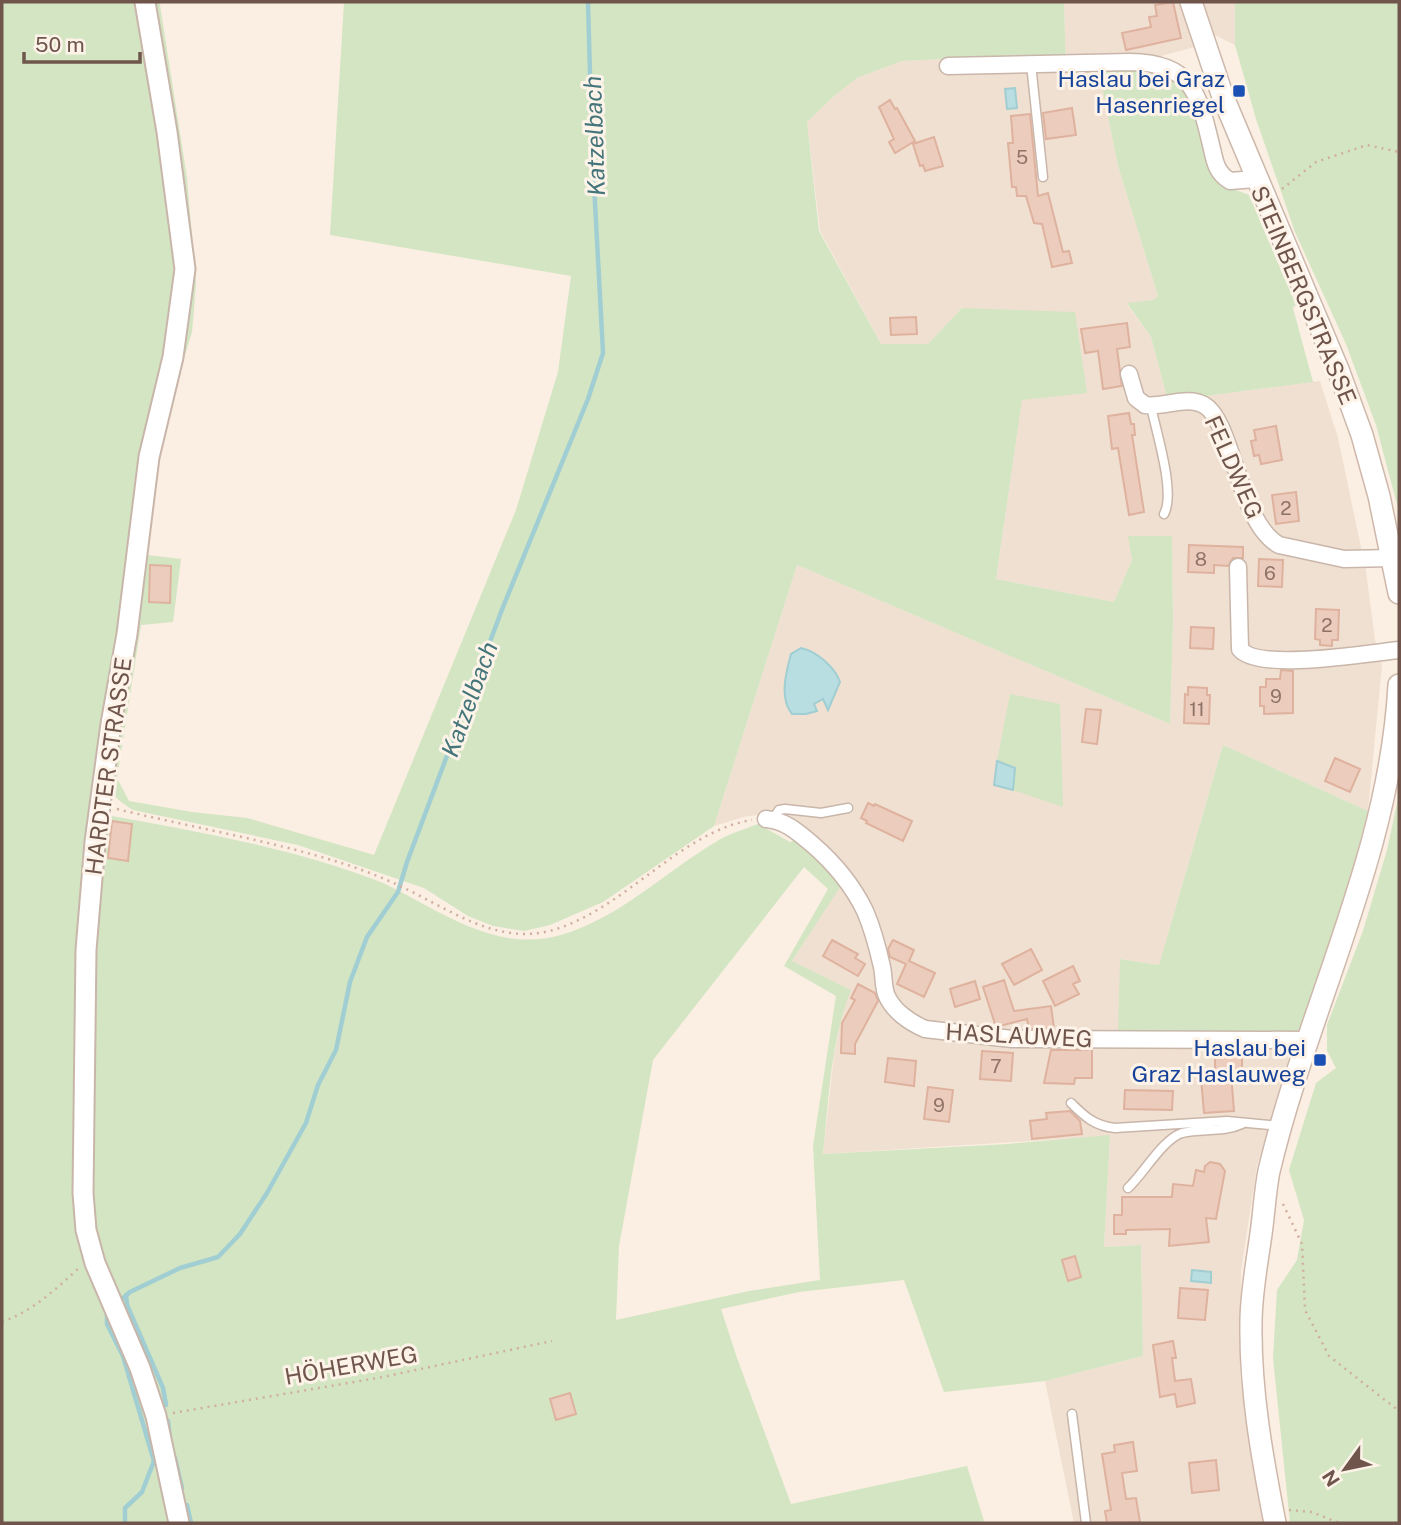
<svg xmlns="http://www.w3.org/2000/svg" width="1401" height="1525" font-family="'Public Sans',sans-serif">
	<rect width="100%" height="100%" fill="#faefe2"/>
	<path fill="#f0e0d1" d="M1064,2H1181L1195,47L1149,59L1098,67L1118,166L1158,296L1155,300L1127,304L1151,337L1168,401L1320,381L1338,438L1366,571L1375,640L1382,665L1368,811L1223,745L1159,965L1120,959L1292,1047L1257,1166L1241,1271L1240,1375L1253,1467L1264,1523H1074L1045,1381L1143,1356L1141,1245L1104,1247L1110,1136L823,1154L834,1055L842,1012L850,990L792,961L847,875L770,813L744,817L714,826L797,565L1170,724L1173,623L1172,536L1132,560L1114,602L996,579L1022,399L962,308L928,344H881L820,231L807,122L834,96L857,78L902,61L942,59L1066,69Z
		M1203,2H1235V45L1213,34Z"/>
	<path fill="#d3e5c2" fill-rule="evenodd" d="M2,2H138L169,193L174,268L168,325L142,453L124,609L92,796L78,1207L133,1362L174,1523H2Z
		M151,2H160V5L187,178L196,284L192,332L160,437L150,506L147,555L181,559L173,622L141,625L117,778L129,801L192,812L247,818L374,855L516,510L558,372L571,276L330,235L344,2H1064L1066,69L959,71L942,59L902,61L857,78L834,96L807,122L819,231L881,344H928L962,308L1075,312L1087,393L1022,400L996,579L1114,602L1132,560L1128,536H1172L1173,623L1170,724L797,565L714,826L603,902L550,925L524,931L493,926L468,916L424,888L298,845L133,810C115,798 107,793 109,770L137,606L148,479L177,353L186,292L187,249L176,144L161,50Z
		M1235,2H1399V512L1376,425L1346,344L1295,232L1256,119L1235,45Z
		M1098,67H1155L1185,86L1223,185L1249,195L1296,305L1293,308L1313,382L1168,401L1151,337L1127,303L1154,300L1158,296L1118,166Z
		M1010,694L1060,704L1063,807L1013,790L1015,768L997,761Z
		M1223,745L1368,811L1349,883L1301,1027L1299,1032L1118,1035L1120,959L1159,965Z
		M1399,794V1523H1290L1273,1358L1277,1290L1297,1260L1304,1220L1289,1170L1316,1083L1336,1068L1327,1051V1025L1363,931L1387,850Z
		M106,815C184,829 263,843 338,867C353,872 369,877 383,883C439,910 496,954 561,935C620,918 666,871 719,840C731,833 745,829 758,824L790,842L800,838L842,884L792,961L851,990C830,1042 829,1099 823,1154L1008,1144L1110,1135L1104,1247L1141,1245L1143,1356L1045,1381L944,1392L904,1280L799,1292L721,1309L737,1358L791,1504L967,1466L984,1521L970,1523H187L92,1224V945ZM804,867L828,889L784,966L836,996L813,1146L820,1280L749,1291L616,1320L619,1246L653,1060Z"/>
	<path fill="#b9dee1" stroke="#a0ced2" stroke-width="2" d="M1015,88L1017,108L1007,109L1005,89Z
		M801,648C816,651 835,667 840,682L828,710L823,699L814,704L817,711L806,714H792C779,698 786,673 791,654Z
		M997,761L1015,768L1013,790L994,785Z
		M1192,1270L1211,1272V1283L1191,1281Z"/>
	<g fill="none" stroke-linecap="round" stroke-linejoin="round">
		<path stroke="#a0ced2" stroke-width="4.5" d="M126,1295L127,1305L163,1388L166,1405
			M122,1299L130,1292L180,1268L218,1257L240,1234L267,1193L306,1123L318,1085L336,1050L350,982L367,937L398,892L407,862L503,607L588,399L603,353L592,146L588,2
			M107,1313V1324L123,1356L154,1461L142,1492L125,1508V1523
			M168,1421L170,1439
			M175,1458L182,1488
			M187,1505L191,1523"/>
	</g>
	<path fill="#ecccbc" stroke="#deb29e" stroke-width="2" d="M1173,2L1181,38L1126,50L1122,33L1151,27L1149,17L1157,16L1155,5Z
		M890,100L895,109L897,108L915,141L895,153L889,142L894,139L879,107Z
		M1072,108L1076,135L1046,139L1043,113Z
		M1030,114L1038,196L1048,193L1063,252L1069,251L1072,263L1052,267L1042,224L1034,223L1026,196H1017L1016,187H1012L1008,143H1013L1011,116Z
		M934,137L943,166L925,171L923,165L920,166L913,144Z
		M916,317L917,334L891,335L890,318Z
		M1127,323L1130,347L1117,349L1122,386L1103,389L1098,351L1085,353L1081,329Z
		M1129,413L1131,424H1134L1135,435H1132L1144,512L1129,515L1118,448L1112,449L1108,416Z
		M1276,426L1282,460L1261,464L1259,455L1254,456L1251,441L1256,440L1254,430Z
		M1296,492L1299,521L1276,524L1272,495Z
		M1189,545L1243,547V558H1233L1228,566L1214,565V573L1188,572Z
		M1259,559L1283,560L1282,587L1258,586Z
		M150,565L171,566L170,603L149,602Z
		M1316,609L1339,610L1338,640H1332V646L1320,645V640L1315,639Z
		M1191,627L1214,628L1213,649L1190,648Z
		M1281,670L1293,671V713L1264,714V706H1260V687H1266V679H1280Z
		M1188,687L1207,688V695H1210L1209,724L1184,723L1185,694L1188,695Z
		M1086,709L1101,710L1097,744L1082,742Z
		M1335,758L1360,769L1350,792L1325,781Z
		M868,803L874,806L875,804L912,821L903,841L866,823L867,821L861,818Z
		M112,821L132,824L128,861L108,858Z
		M832,940L858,954L855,958L865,964L858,976L823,956Z
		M893,940L914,950L909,961L935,973L924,997L897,984L906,964L890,957L888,949Z
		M1031,949L1042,970L1014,985L1002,964Z
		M1073,966L1080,981L1073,984L1079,994L1055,1006L1043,981Z
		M1004,980L1014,1011L1051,1006L1054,1028L1029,1029L1027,1019L996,1027L983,987Z
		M975,981L980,999L955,1007L950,989Z
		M858,984L875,993L878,1001L855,1044V1054L841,1053L842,1023L855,1000L851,998Z
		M1051,1050H1092V1078H1075L1074,1084L1044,1083Z
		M982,1051L1013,1053L1011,1081L980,1079Z
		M1215,1051H1242V1073H1231L1234,1111L1204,1113L1201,1079L1215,1078Z
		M888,1058L916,1061L914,1086L885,1082Z
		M928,1087L953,1090L949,1122L924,1119Z
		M1125,1090L1173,1091L1172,1110L1124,1109Z
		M1070,1111L1080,1121L1082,1134L1032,1139L1030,1121L1047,1119L1046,1113Z
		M1210,1162L1220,1164L1225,1171L1216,1219L1206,1218L1209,1242L1169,1246L1170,1229L1126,1230V1234H1114V1215H1122V1197H1172L1173,1184L1193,1186L1196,1170L1204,1172L1205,1166Z
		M1075,1256L1081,1277L1068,1281L1062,1260Z
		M1180,1288L1208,1290L1205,1320L1178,1318Z
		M1173,1341L1176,1358H1172L1175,1381L1191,1379L1195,1403L1177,1407L1175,1394L1160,1397L1153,1345Z
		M570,1393L576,1414L556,1420L550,1399Z
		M1133,1442L1137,1471L1122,1473L1126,1499L1136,1498L1140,1522L1107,1523L1105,1511L1111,1510L1102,1454L1115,1452L1114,1445Z
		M1216,1460L1219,1490L1192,1493L1189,1463Z"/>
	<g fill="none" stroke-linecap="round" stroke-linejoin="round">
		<defs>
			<path id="service" d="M1031,64L1043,177
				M1151,406C1156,432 1176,493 1164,514
				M773,819L779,810L785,809L821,813L848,808
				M1071,1103C1085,1117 1095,1126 1115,1128L1227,1121L1279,1126
				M1128,1188C1144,1173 1163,1139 1182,1133C1202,1128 1223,1133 1242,1124
				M1072,1414L1086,1523"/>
			<path id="minor" d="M948,66L1130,62C1193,63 1199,94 1212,149C1215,163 1217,173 1230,181L1255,179
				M1129,374L1136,398L1145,405C1163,408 1187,395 1204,405C1233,421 1238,522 1279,545L1344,559L1394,558
				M1238,567L1240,649C1258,672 1369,653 1399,650
				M766,819C784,820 798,832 812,844C834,863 852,884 865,911C872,927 878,949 882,967C884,976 883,985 886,994C892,1010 909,1022 925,1029L1012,1039L1309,1040"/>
			<path id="tertiary" d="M145,2L167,132L185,269L173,357L149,457L127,634L111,724L95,842L86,950L83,1193L86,1230L95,1263L140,1368L156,1416L179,1523"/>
			<path id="secondary" d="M1191,2L1223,97L1339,372L1362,435L1379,496L1399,593
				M1275,1523C1262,1457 1250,1390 1251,1323C1251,1293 1257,1263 1261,1234C1264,1213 1265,1191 1269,1171C1308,1007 1390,855 1399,685"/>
		</defs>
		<use href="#service" stroke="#c9b6aa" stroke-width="11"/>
		<use href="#minor" stroke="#c9b6aa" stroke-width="19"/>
		<use href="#tertiary" stroke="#c9b6aa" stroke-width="23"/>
		<use href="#secondary" stroke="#ceb8ab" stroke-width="24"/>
		<path stroke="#d1afa0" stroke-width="2.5" stroke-dasharray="2 5" stroke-linecap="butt" d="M1282,189L1316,162L1367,145L1399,152
			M117,809C190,827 263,839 335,861C358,868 382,877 404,888C451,910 498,946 553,930C625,909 681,831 752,820
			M1283,1204L1302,1244L1305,1310L1329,1356L1399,1411
			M2,1322C33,1311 56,1289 80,1267
			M173,1413L383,1377L552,1341
			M1289,1510L1312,1512L1339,1523"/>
		<use href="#service" stroke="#fff" stroke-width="8"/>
		<use href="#minor" stroke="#fff" stroke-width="16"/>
		<use href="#tertiary" stroke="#fff" stroke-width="19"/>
		<use href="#secondary" stroke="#fff" stroke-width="21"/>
	</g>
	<g fill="#1a4fb4" stroke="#fdf3e8" stroke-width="2.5">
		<rect x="1232" y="84" width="14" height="14" rx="3.5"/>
		<rect x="1313" y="1053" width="14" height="14" rx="3.5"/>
	</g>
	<g text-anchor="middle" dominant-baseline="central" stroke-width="6" stroke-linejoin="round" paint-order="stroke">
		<g font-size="19" fill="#8e7367">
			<text x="1022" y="157">5</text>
			<text x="1286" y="508">2</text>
			<text x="1201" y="559">8</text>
			<text x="1270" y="573">6</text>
			<text x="1327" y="625">2</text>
			<text x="1276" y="696">9</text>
			<text x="1197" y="709">11</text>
			<text x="996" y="1066">7</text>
			<text x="939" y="1105">9</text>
		</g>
		<g font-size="23" fill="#164399" stroke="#fdf3e8" text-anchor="end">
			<text x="1225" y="78">Haslau bei Graz<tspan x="1225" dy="26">Hasenriegel</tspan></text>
			<text x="1306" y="1047">Haslau bei<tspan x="1306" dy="26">Graz Haslauweg</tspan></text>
		</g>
		<g font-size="23" fill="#6f554b" stroke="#fdf3e8">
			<text transform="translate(1304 295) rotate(67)">STEINBERGSTRASSE</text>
			<text transform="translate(1234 467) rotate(66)">FELDWEG</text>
			<text transform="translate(108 766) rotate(-82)">HARDTER STRASSE</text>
			<text transform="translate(1019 1035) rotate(3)">HASLAUWEG</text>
			<text transform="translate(351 1365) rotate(-10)">HÖHERWEG</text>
		</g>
		<g font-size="24" font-style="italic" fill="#44757a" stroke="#fdf3e8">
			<text transform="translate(594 136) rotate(-92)">Katzelbach</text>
			<text transform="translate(469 699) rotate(-70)">Katzelbach</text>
		</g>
	</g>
	<rect width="1401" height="1525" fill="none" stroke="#6f554b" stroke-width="7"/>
	<g transform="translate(1345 1469) rotate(237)" stroke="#fdf3e8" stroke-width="5" paint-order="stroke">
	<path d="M0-5L12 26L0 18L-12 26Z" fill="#6f554b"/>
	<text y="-10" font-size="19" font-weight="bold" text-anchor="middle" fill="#6f554b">N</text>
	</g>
	<path d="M24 52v10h116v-10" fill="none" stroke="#6f554b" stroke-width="3.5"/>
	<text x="35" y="52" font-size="21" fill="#6f554b" stroke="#fdf3e8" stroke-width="5" paint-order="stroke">50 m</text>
</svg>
